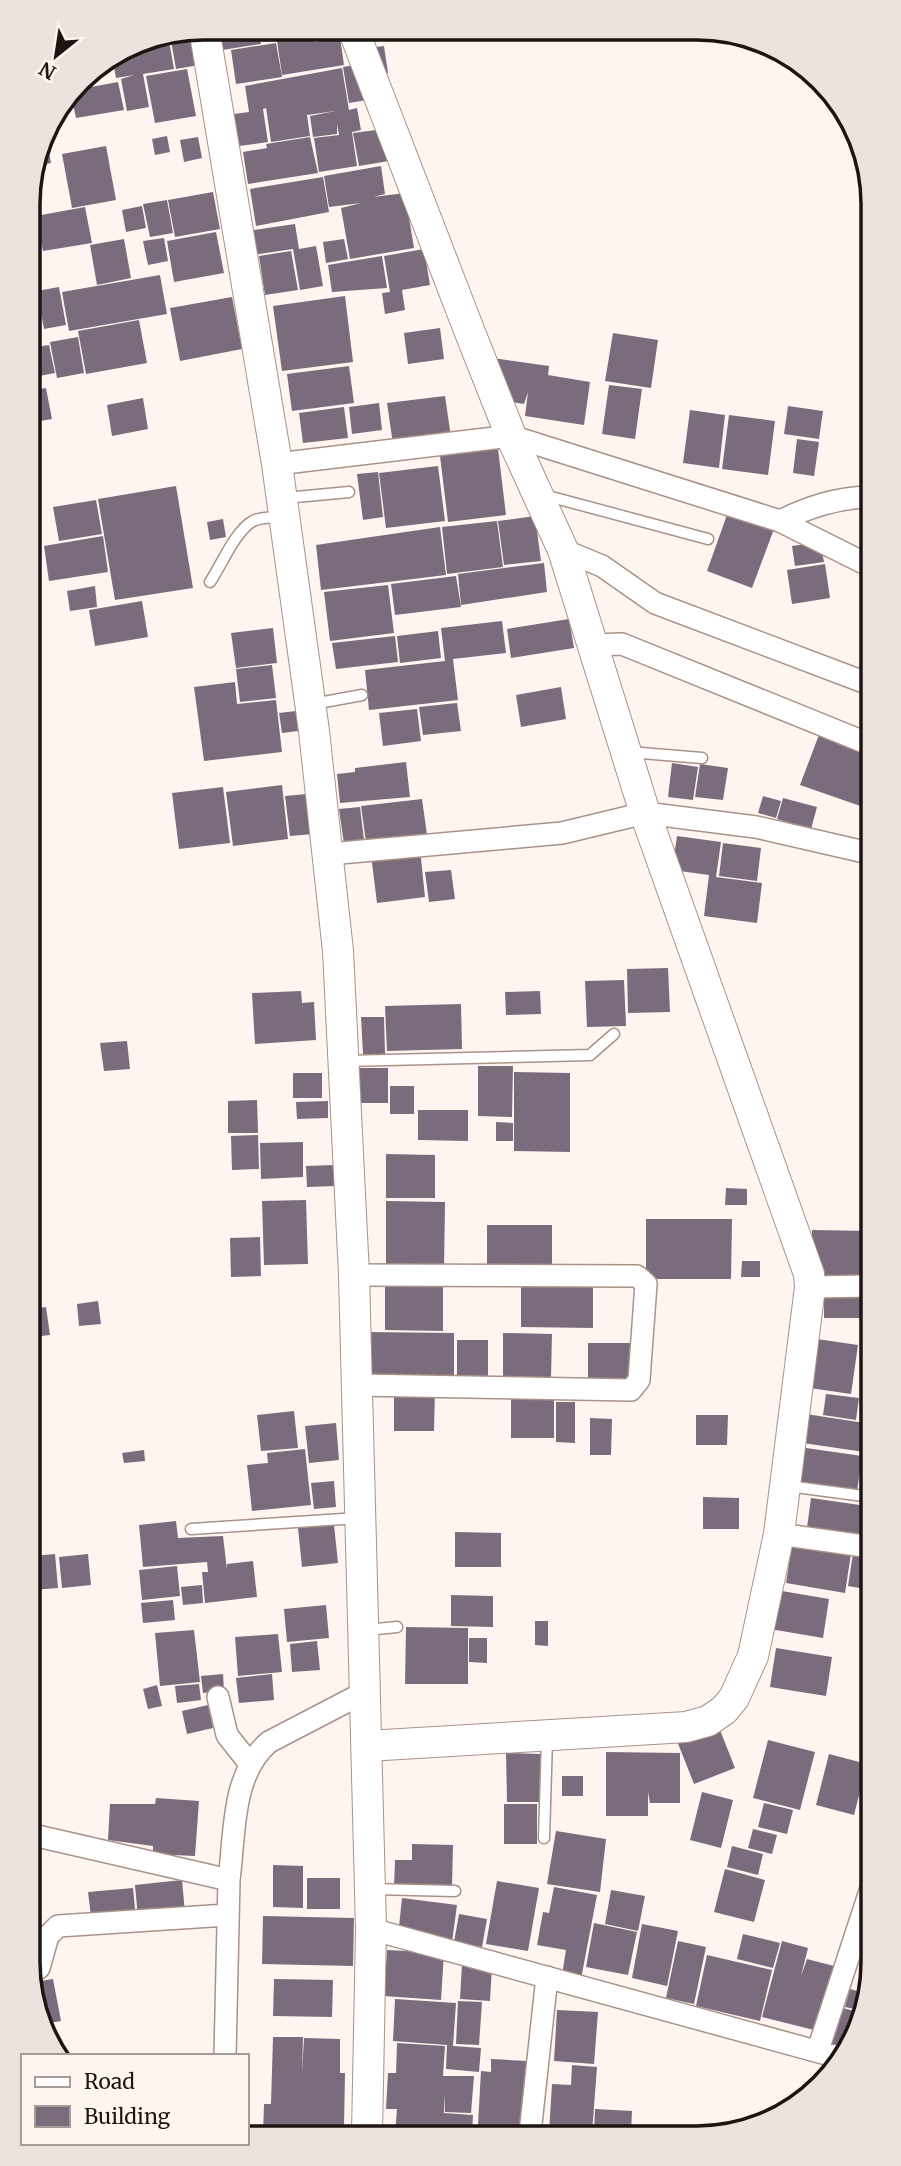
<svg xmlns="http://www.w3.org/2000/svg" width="901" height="2166" font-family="Merriweather,serif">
	<rect width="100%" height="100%" fill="#fff5f0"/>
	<path fill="#7a6c7d" d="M219,28H259L261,44L222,50Z
		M261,28L319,29L320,33L313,34L314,42L324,41L322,29H347L348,36L340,37L344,65L282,75L277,41L304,36L263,42Z
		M358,29H378L380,36L360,40Z
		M193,30L199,65L176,69L170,35Z
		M168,35L174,69L143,74L149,107L127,111L121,79L134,75L116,78L112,57L128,47L132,63L129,47L137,41Z
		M276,43L282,77L236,84L231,50Z
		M384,46L388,73L372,76L368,48Z
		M361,64L367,100L349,103L343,67Z
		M342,68L349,110L357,108L361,130L352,132L357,166L319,172L314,138L339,135L337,124V134L313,137L310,116L335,111L307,115L310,136L271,142L266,108L263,109L268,142L239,146L234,114L249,112L245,86Z
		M93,69L95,77L82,79L88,72Z
		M187,69L196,116L155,123L146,76Z
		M118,82L124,110L76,118L71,94L74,90Z
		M384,129L389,161L359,166L353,133Z
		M45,132L51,163L36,166Z
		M167,136L170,152L155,155L152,139Z
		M198,137L202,158L184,162L180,140Z
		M310,137L318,173L248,184L243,152L267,148L266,144Z
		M106,146L116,200L72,208L62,154Z
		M381,166L385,194L373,197L405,193L414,248L350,259L341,208L361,203L329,207L324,176Z
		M323,177L329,212L256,226L250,189Z
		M213,192L220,229L175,237L168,200Z
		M167,200L173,233L150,237L143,204Z
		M142,206L146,228L126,232L122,210Z
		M85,207L92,243L43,251L36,216Z
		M28,218L36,252L29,253V240Z
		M295,224L299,249L316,246L323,286L300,290L293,249L252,255L248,231Z
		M216,232L224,273L174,282L167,241Z
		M164,238L168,261L148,265L143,241Z
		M124,239L131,278L97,285L90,245Z
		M344,239L348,259L326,263L323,242Z
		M424,249L430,285L402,290L405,310L385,314L382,293L390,292L384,256Z
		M291,251L298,290L265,295L259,256Z
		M382,256L387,288L332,292L328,265Z
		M160,275L167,314L69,331L62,292Z
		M59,287L66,325L44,329L37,291Z
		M29,293L33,311L29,312Z
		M345,296L353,362L282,371L273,306Z
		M232,297L242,349L180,361L170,308Z
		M38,313L40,325L29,327V314Z
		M139,320L147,363L86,374L78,331Z
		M440,328L444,359L408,364L404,333Z
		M613,333L658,340L651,388L605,381Z
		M78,337L84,373L57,378L50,342Z
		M49,345L55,373L29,378V348Z
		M493,358L549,366L548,375L590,382L584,425L525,416L528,392L524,404L499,400Z
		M349,366L354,403L292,411L287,374Z
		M609,385L642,389L635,439L602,434Z
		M46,388L52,419L29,423V391Z
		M445,396L451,437L393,444L387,403Z
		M143,398L148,429L112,436L107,405Z
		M379,403L382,430L352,434L349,407Z
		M788,406L823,411L819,439L784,434Z
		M344,407L348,438L303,443L299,413Z
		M690,410L725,415L719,468L683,463Z
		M729,415L775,421L768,475L722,469Z
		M797,439L819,442L814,476L793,473Z
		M498,449L506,515L448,522L440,456Z
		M438,466L445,521L386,528L379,473Z
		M378,472L383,517L363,520L357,474Z
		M176,486L193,588L115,600L98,499Z
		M96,500L102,534L59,541L53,507Z
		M728,512L774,529L752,588L707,571Z
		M535,516L541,561L504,565L498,521Z
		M223,519L226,537L210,540L207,522Z
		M497,521L503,567L447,574L442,527Z
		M440,527L446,575L321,590L316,545Z
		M103,536L108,572L49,581L44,546Z
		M820,542L824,562L795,566L792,546Z
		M29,543L38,583L30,584Z
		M544,563L547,592L461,605L458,574Z
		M825,564L830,598L792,604L787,570Z
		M456,576L461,607L395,615L391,584Z
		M388,585L394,633L330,641L324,592Z
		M95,586L97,607L70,611L67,591Z
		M142,601L148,637L95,646L89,610Z
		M569,619L574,648L511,658L507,629Z
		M502,621L506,653L453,659L458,700L369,710L365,670L445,661L441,628Z
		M273,628L277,663L236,668L231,633Z
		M438,631L441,658L400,663L397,636Z
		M395,636L398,662L336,669L332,643Z
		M272,665L276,698L240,702L236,669Z
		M235,682L237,704L276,700L282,752L204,761L194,687Z
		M561,687L566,719L521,727L516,695Z
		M457,703L461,731L423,735L419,707Z
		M417,709L421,741L383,746L379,713Z
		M296,711L298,731L282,733L279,713Z
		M820,732L869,752V809L800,785Z
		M406,762L410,797L340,803L337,774L355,772V768Z
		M672,763L698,767L693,800L668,797Z
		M700,764L728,768L723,800L695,797Z
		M282,785L288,839L233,846L226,792Z
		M223,787L230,843L179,849L172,793Z
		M307,794L313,834L290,836L285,796Z
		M763,796L781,801L776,818L758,813Z
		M783,798L817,807L811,829L777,819Z
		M422,799L428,842L367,849L361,806Z
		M360,807L365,848L345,851L339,809Z
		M677,836L721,842L716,877L762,883L757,923L704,916L709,875L672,870Z
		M723,843L761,848L757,881L719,876Z
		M420,849L425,897L377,903L371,855Z
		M451,870L455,899L429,902L425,872Z
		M668,968L670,1012L628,1013L627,969Z
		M624,980L626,1026L587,1027L585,981Z
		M301,991L302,1003L314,1002L316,1040L255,1044L252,993Z
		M540,991L541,1014L506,1015L505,992Z
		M461,1004L462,1049L387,1051L385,1006Z
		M361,1017H384L385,1054H363Z
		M127,1041L130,1069L104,1071L100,1043Z
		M478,1066H513L512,1117L478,1116Z
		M358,1068H388V1103H358Z
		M514,1072L570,1073V1152L514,1151Z
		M293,1073H322V1098H293Z
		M390,1086H414V1114H390Z
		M257,1100L258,1133H228V1101Z
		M328,1101V1118L297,1119L296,1102Z
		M418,1110H468V1141L418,1140Z
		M496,1122L513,1123V1141H496Z
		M258,1135L259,1169L232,1170L231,1136Z
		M303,1142V1177L261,1179L260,1143Z
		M386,1154L435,1155V1198H386Z
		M334,1165L335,1186L307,1187L306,1166Z
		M726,1188L747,1189V1205H725Z
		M306,1200L308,1264L264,1265L262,1201Z
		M386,1201L445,1202L444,1269L386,1268Z
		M646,1219H732L731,1279H646Z
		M487,1225H552V1273L487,1272Z
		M812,1230L870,1231L871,1278L812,1277Z
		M260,1237L261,1276L231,1277L230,1238Z
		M742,1261H760V1277H741Z
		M521,1277L593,1278V1328L521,1327Z
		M385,1279H443V1331L385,1330Z
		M824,1289H871V1318H824Z
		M98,1301L101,1324L79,1326L77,1304Z
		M46,1307L50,1335L32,1337V1309Z
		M365,1332L454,1333V1382H365Z
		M503,1333L552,1334L551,1378H503Z
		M817,1339L858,1345L851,1394L810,1388Z
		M457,1340H488V1382L457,1381Z
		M867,1340L871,1341V1373H866Z
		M588,1343H630V1381H588Z
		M394,1388L435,1389L434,1431H394Z
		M511,1394H554V1438H511Z
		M826,1394L859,1398L856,1420L823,1415Z
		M556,1402H575V1443L556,1442Z
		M294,1411L298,1448L261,1451L257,1415Z
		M806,1414L871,1424V1453L803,1443Z
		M696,1415H728L727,1445H696Z
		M590,1418L612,1419L611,1455H590Z
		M336,1423L339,1460L309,1463L305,1426Z
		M799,1447L862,1456L857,1492L794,1483Z
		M305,1449L311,1505L252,1511L247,1465L268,1463L267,1453Z
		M144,1450L145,1461L124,1463L122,1453Z
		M334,1481L336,1507L314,1509L311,1483Z
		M703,1497L739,1498V1529H703Z
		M811,1498L867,1506L861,1543L806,1535Z
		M870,1505H871V1544L864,1543Z
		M176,1521L178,1538L223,1536L227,1570V1564L253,1561L257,1597L205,1603L202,1572H208L207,1562L143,1567L139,1525Z
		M334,1525L338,1563L302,1567L298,1528Z
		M455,1532L501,1533V1567H455Z
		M793,1538L852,1547L845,1593L786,1583Z
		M854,1547L871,1549V1590L848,1586Z
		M55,1554L58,1588L33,1590V1556Z
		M88,1554L91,1585L62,1588L59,1557Z
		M177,1566L180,1596L142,1600L139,1570Z
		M202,1585L203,1603L183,1605L181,1587Z
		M776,1590L829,1599L823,1638L770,1629Z
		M451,1595L493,1596V1627L451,1626Z
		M173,1600L175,1620L143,1623L141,1603Z
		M326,1605L329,1638L287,1642L284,1609Z
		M535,1621H548V1646L535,1645Z
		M406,1627L468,1628V1684H405Z
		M194,1630L200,1682L160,1686L155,1633Z
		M278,1634L282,1672L238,1676L235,1637Z
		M469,1638H487V1663L469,1662Z
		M317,1641L320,1670L292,1672L290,1644Z
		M776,1648L832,1657L826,1696L770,1687Z
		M223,1674L224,1691L203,1693L201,1676Z
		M272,1674L274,1700L239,1703L236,1678Z
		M199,1684L201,1700L177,1703L175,1686Z
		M157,1685L162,1706L148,1709L143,1689Z
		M208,1705L213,1728L187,1734L182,1711Z
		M718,1725L735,1768L694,1784L677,1741Z
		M768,1740L815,1752L800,1810L753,1798Z
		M606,1752L680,1753V1803H650L648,1792V1816H606Z
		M506,1753L541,1754V1802H507Z
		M829,1754L867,1764L854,1815L816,1805Z
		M871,1760H872V1806L860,1803Z
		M562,1776H583V1796H562Z
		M702,1792L733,1800L721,1848L690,1840Z
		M156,1798L199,1801L195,1856L153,1854V1846L108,1840L110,1804H155Z
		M764,1803L793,1810L787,1834L758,1827Z
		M504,1804H537V1844H504Z
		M753,1829L777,1835L772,1854L748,1848Z
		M556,1831L606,1839L600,1892L547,1884Z
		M412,1844L453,1845L452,1888L394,1887L395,1860H412Z
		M732,1846L763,1854L758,1875L727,1867Z
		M273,1865L303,1866V1908L273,1907Z
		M725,1869L765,1880L754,1922L714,1912Z
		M307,1878H340V1909H307Z
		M182,1880L185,1913L138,1918L135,1885Z
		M497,1881L539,1888L528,1951L486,1944Z
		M554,1887L597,1895L581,1979L562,1975L566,1950L537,1945L543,1912L549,1913Z
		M133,1888L136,1919L92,1924L88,1892Z
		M611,1890L645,1896L638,1931L605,1924Z
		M402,1898L457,1905L452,1942L398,1936Z
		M459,1914L487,1919L482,1947L454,1942Z
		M263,1916L354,1918L353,1966L262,1964Z
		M594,1923L637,1932L628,1975L586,1967Z
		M642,1924L678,1931L667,1986L632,1978Z
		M743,1934L780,1943L773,1968L737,1959Z
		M678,1941L706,1947L694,2004L666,1998Z
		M782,1941L808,1948L801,1976L807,1959L834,1966L818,2031L762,2017Z
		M387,1950L444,1953L441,2000L384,1996Z
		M707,1955L772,1970L760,2021L696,2006Z
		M462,1964L492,1966L490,2001L460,1999Z
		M53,1979L61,2021L44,2024L34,2007V1982Z
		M274,1979L333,1980L332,2017L273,2016Z
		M850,1989L865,1993L859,2010L845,2007Z
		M395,1999L456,2003L453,2046L481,2048L479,2072L446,2069L447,2045L393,2041Z
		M458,2001L482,2002L479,2045L456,2044Z
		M839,2007L858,2012L843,2052L829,2049Z
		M557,2010L598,2012L594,2064L554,2061Z
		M273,2037H303L302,2072L304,2038L340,2039V2073H345L344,2126L299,2125V2134H263L264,2104H271Z
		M397,2043L445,2046L443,2076H474L471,2113L445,2112V2093L444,2113L473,2115L472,2133L395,2134L397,2109H386L388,2073H396Z
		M491,2059L527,2061L523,2127L478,2125L481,2071L491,2072Z
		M572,2065L597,2067L592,2133H549L552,2084L571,2085Z
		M595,2109L632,2111L631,2133H594Z"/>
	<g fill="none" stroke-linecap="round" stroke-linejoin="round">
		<defs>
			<path id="lane" d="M544,495L708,539
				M285,498L349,492
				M210,582C221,566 235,531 253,521C259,517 273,518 281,516
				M313,704L362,695
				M629,752L702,758
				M346,1061L590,1055L614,1034
				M788,1486L871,1497
				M191,1529L358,1518
				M366,1630L397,1627
				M544,1838L547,1738
				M373,1889L455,1891"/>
			<path id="street" d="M277,464L511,436L780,521C809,507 836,498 868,497
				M780,521L868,565
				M563,550L602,566L655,603L869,684
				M593,645L622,644L869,744
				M329,854L562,833L645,813L756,827L869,853
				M354,1275L637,1276L646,1284L639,1380L631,1390L357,1385
				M810,1287L871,1286
				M779,1534L871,1547
				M218,1697L227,1735L250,1764
				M33,1835L229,1880C235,1835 231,1774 269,1742L365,1692
				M371,1929L841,2058
				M39,1968L48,1936L58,1926L227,1915
				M818,2050L872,1885
				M225,2056L229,1880
				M530,2133L547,1977"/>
			<path id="secondary" d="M204,28L277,464L314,731L338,951L354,1275L371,1929L367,2134
				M353,29L469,330L511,436L563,550L645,813L809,1274L810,1287L779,1534L753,1656L734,1698L724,1710L708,1721L686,1727L367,1746"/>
		</defs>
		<use href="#lane" stroke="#a99288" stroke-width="13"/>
		<use href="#street" stroke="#a99288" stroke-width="24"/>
		<use href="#secondary" stroke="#a99288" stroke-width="32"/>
		<use href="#lane" stroke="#fff" stroke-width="10"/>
		<use href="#street" stroke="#fff" stroke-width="21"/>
		<use href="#secondary" stroke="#fff" stroke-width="30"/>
	</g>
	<path d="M0 0H901V2166H0ZM204 40H697A164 164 0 0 1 861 204V1962A164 164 0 0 1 697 2126H204A164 164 0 0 1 40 1962V204A164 164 0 0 1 204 40Z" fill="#ede3de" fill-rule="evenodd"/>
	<path fill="none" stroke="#1d1511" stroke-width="3.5" d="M204 40H697A164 164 0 0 1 861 204V1962A164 164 0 0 1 697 2126H204A164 164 0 0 1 40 1962V204A164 164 0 0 1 204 40Z"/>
	<rect x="21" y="2054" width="228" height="91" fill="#fff5f0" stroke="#a59b97" stroke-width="2"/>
	<rect x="35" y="2077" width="35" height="10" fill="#ffffff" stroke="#a59b97" stroke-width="2"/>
	<text x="84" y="2089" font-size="21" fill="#1d1511">Road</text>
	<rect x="35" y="2106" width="35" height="21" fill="#7a6c7d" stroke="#a59b97" stroke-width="2"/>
	<text x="84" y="2124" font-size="21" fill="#1d1511">Building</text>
	<g transform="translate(56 56) rotate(210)" stroke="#fff5f0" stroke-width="5" paint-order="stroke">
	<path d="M0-5L12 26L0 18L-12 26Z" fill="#1d1511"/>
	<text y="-10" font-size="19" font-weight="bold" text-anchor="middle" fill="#1d1511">N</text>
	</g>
</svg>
